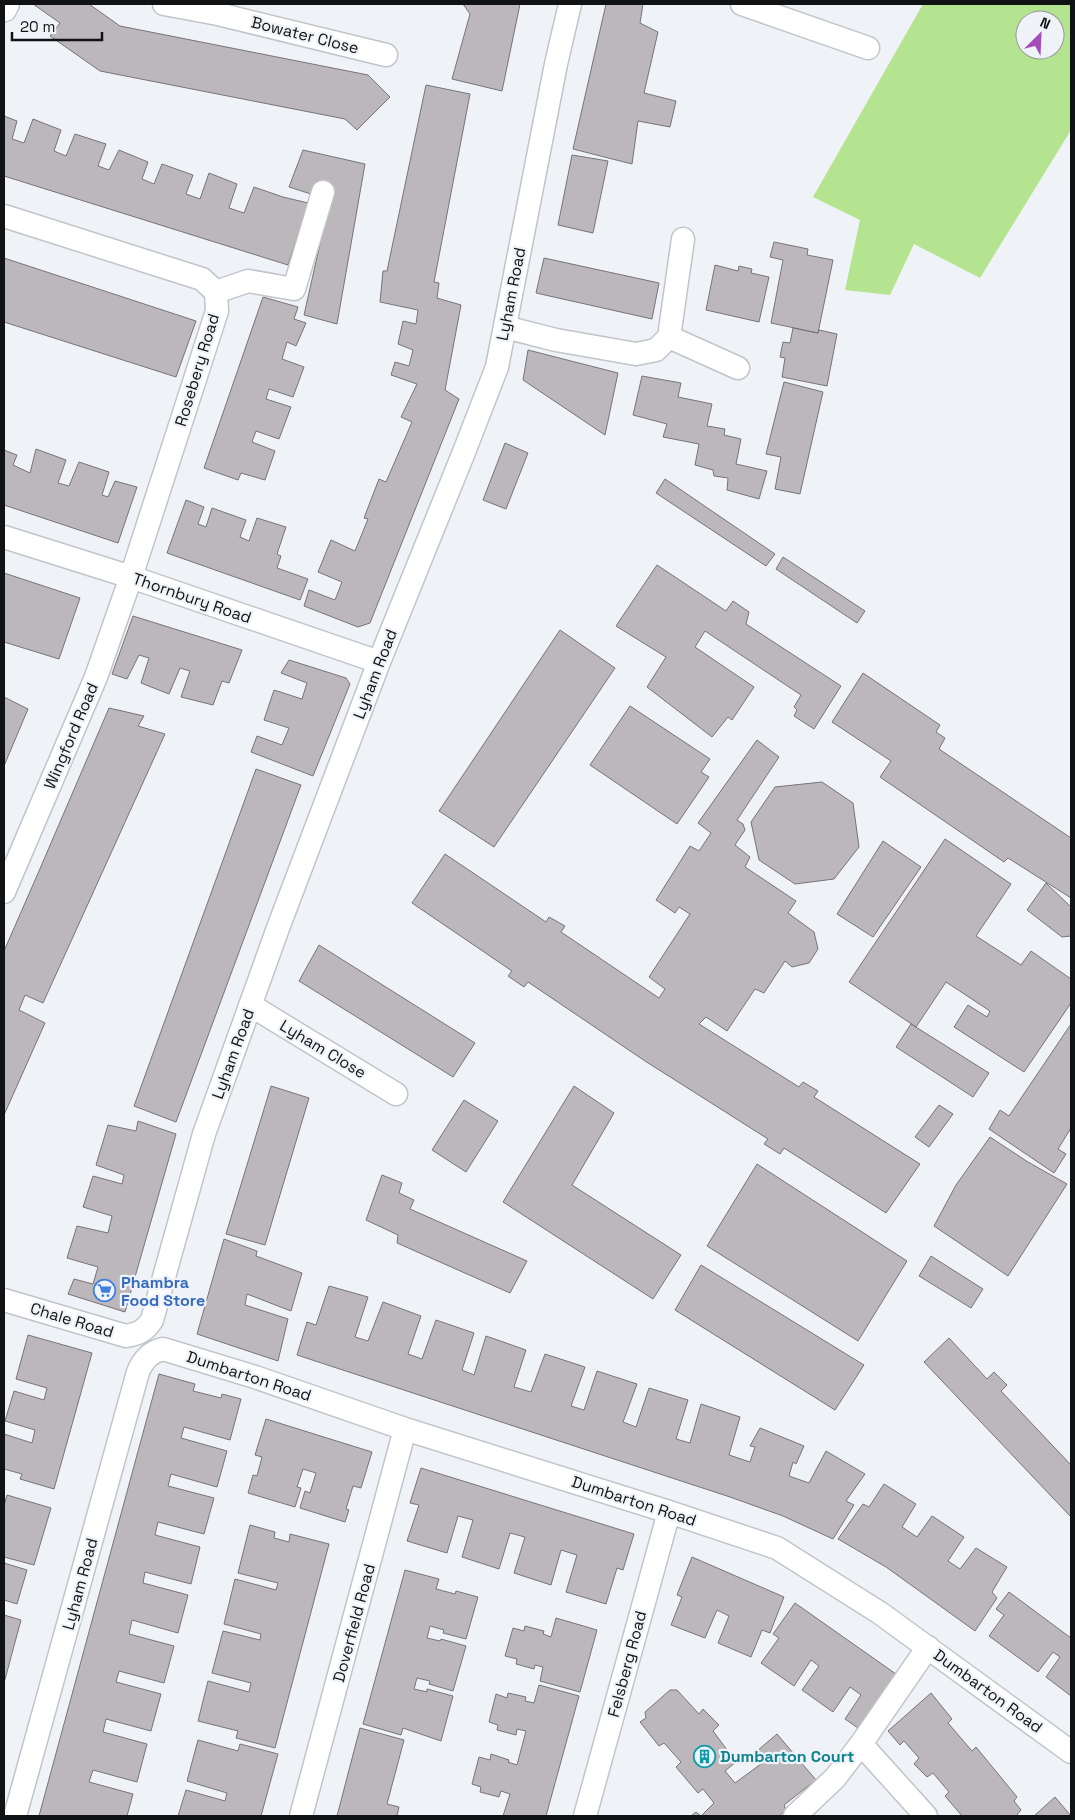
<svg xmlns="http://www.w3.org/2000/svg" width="1075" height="1820" font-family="'Space Grotesk',sans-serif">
	<rect width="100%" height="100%" fill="#eff3f8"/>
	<path fill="#b4e48f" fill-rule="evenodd" d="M923,4H1071V130L980,278L914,244L890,295L845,290L860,220L813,197ZM1025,20H1055V50H1025Z"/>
	<path fill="#bcb7bb" stroke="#787376" d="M33,4H89L120,26L368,75L390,97L357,130L345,119L100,71L50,36L60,23Z
		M463,4H520L502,91L452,79L470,14Z
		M606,4H643L640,23L658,32L644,93L676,101L670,127L638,121L632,164L573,149Z
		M426,85L470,94L434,282L439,283L437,298L461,305L445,390L459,399L370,623L358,627L304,606L309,590L335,600L342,582L318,572L331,540L355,551L368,519L364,518L379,479L386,482L412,422L401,417L417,384L391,375L395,362L409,366L413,350L398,344L403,321L416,324L418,310L380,302L383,271H387Z
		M4,116L17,121L12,139L24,143L33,119L61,130L54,151L66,156L75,134L106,144L98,166L109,170L119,150L148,162L142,179L154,184L162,164L193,175L186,194L200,199L209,173L237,184L229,208L244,213L254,187L283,197L308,203L288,265L4,176Z
		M303,150L365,164L337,324L304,315L333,186L317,181L311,194L289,187Z
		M572,155L608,161L593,233L558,225Z
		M774,242L808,249L807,255L833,260L818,333L771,323L783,260L770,257Z
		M4,258L196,321L176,377L4,322Z
		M544,258L659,283L652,319L536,293Z
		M715,265L738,271L739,266L752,269L751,273L769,277L759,322L706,310Z
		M263,297L298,307L294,319L306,323L296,346L287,342L282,359L304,367L293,397L269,389L266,399L291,407L279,439L256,431L252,442L275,451L265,480L241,473L238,480L204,468Z
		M793,328L818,333L819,330L837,334L827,386L782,377L785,358L780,357L783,342L790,343Z
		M528,350L618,373L605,435L523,380Z
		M642,376L681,383L678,397L712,404L707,426L725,429L724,435L741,439L736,464L767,471L759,499L727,490L728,478L714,476L713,470L695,465L699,444L663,437L667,424L633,415Z
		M784,382L823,392L800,494L775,489L781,457L766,454Z
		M505,443L528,453L506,509L483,500Z
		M36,449L66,460L58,483L69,486L79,462L109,472L102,495L108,497L115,481L137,487L118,543L4,505V450L17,455L13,465L30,473Z
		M665,479L775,554L766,566L656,493Z
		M186,500L204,507L198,524L206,527L212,508L246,520L240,537L249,541L257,518L286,527L277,554L281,556L277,568L308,579L300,600L167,553Z
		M783,557L865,611L857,623L776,569Z
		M657,565L726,611L733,601L749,612L746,624L841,686L814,729L794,716L797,710L794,707L801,695L705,631L695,647L754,687L732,720L728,717L712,737L647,687L666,657L616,626Z
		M4,573L80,598L59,659L4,642Z
		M133,616L242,650L229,683L222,681L213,705L181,697L190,671L180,668L169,694L141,683L149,658L139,655L127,679L112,674Z
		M560,630L615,668L494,847L439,811Z
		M289,660L346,678L350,684L313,776L251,752L257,736L282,745L289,728L264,720L274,690L302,699L307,683L281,673Z
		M863,673L940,725L936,732L945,738L939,749L1071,838V898L1008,858L1004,862L880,777L891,761L832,722Z
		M4,697L28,709L4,766Z
		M630,706L710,759L701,772L709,777L677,824L590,765Z
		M109,708L144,716L138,726L165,734L43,1003L25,995L19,1010L45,1023L4,1115V951L39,871Z
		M757,740L779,757L737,820L743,824L745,830L735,845L750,857L745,867L796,901L788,913L814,932L818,949L809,963L792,967L785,961L764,993L755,989L727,1031L706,1017L699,1024L799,1087L803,1082L818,1091L814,1097L920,1164L886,1213L784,1148L780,1154L764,1144L768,1139L645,1061L528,982L524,987L508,976L512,971L412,903L445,854L546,922L549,917L565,926L561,932L659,998L665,989L649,977L690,914L679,907L675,913L656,900L690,846L699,851L711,833L698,823Z
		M256,769L301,785L176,1122L134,1106Z
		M822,782L853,803L859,847L834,879L795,884L759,860L751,822L775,787Z
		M945,839L1011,884L976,936L1021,965L1031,951L1071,979V1003L1024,1072L954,1027L968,1005L987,1017L990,1011L946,982L916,1027L849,982Z
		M883,841L921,867L873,937L837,914Z
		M1046,883L1071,907V936L1062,937L1027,910Z
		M319,945L475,1043L453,1077L299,981Z
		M911,1024L989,1073L973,1097L896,1047Z
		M1071,1024V1128L1058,1149L1066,1154L1054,1173L989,1129L1000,1110L1009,1116Z
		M271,1086L309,1098L265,1245L226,1234Z
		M574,1086L614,1113L572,1185L681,1255L653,1299L503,1202Z
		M464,1100L498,1121L466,1172L432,1150Z
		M939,1105L953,1114L929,1147L915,1137Z
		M138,1121L176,1134L125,1312L68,1294L74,1279L93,1284L98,1267L67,1258L77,1226L108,1233L112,1216L83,1207L93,1176L122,1184L124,1175L96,1165L108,1125L136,1131Z
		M990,1137L1028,1162L1067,1184L1008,1276L934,1226L956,1185Z
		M757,1164L907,1261L858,1341L707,1246Z
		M382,1175L402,1183L399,1193L414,1200L410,1209L527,1261L510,1293L397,1243L398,1235L366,1220Z
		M224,1239L257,1251L256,1256L302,1273L291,1311L247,1294L245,1305L288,1319L278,1361L197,1334Z
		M931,1256L983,1289L971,1308L919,1276Z
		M701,1265L864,1365L835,1410L675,1310Z
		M329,1286L368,1297L355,1337L368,1341L383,1302L421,1316L408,1354L422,1359L436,1320L474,1333L462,1370L474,1375L486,1336L526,1350L514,1387L531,1392L545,1354L585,1367L571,1406L584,1410L597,1371L637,1384L623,1422L636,1427L649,1388L688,1400L676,1439L690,1443L701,1404L740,1417L729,1455L750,1462L755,1447L750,1446L760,1428L804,1446L796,1464L793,1462L789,1476L809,1483L826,1451L865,1474L846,1501L854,1505L833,1539L783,1516L730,1497L297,1355L307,1322L316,1325Z
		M28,1335L92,1353L54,1489L20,1479L22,1474L4,1469V1434L32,1443L35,1430L5,1421L14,1391L44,1400L47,1388L16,1379Z
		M949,1338L987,1379L994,1372L1007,1385L1001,1391L1071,1465V1517L924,1362Z
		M159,1374L195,1384L193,1391L221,1398L222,1394L241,1399L230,1440L184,1427L181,1438L227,1451L217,1487L171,1474L168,1486L214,1498L204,1534L158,1522L155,1535L200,1547L191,1584L145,1572L143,1583L188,1595L178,1633L132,1620L129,1634L174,1646L164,1683L119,1671L116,1682L161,1694L151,1731L106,1719L103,1732L147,1744L137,1782L93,1770L89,1782L133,1794L127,1816H39Z
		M266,1419L372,1452L361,1488L353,1486L346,1509L349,1510L345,1522L300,1508L305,1491L310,1493L316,1473L303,1469L297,1487L301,1488L295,1507L248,1493L253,1475L257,1476L262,1457L255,1455Z
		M421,1468L634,1534L623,1570L617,1568L606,1604L566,1592L577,1555L561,1550L551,1585L514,1573L525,1537L510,1533L499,1569L462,1557L473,1520L458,1516L447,1553L407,1541L419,1505L410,1503Z
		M884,1484L916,1504L902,1527L917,1537L932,1516L964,1537L948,1561L960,1569L976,1548L1007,1567L992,1592L997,1598L975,1631L886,1567L838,1539L863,1504L869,1507Z
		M7,1495L51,1508L34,1565L4,1557V1506Z
		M250,1525L275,1532L274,1538L289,1542L290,1534L329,1544L275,1748L236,1738L238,1731L198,1721L208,1681L249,1692L251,1683L212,1673L223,1631L260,1640L261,1634L224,1624L235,1579L276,1590L278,1583L238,1573Z
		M692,1557L784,1597L770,1633L762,1630L751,1657L718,1643L729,1616L717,1610L705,1638L671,1625L682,1597L677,1595Z
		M4,1563L27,1570L17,1604L4,1600Z
		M405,1570L439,1579L436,1589L455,1594L456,1591L478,1597L466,1639L443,1633L444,1630L430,1626L427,1638L440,1641L441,1639L466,1646L453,1691L429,1684L430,1681L417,1678L414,1689L427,1692V1689L453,1696L441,1741L403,1728L401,1735L363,1724Z
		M1009,1592L1071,1638V1696L1046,1677L1060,1657L1053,1652L1038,1672L989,1636L1004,1615L996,1609Z
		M795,1603L896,1674L858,1728L845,1719L861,1695L850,1687L833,1712L802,1690L819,1666L811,1660L794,1686L761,1663L779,1638L773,1634Z
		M4,1615L21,1620L4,1683Z
		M556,1618L597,1630L580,1692L540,1681L543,1667L535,1665L534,1669L516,1664L517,1659L505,1656L513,1628L524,1631L525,1626L544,1631L543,1634L551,1637Z
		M539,1685L579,1696L546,1816H503L510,1794L501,1791L499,1797L480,1792L481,1787L472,1784L479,1757L490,1760L491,1754L509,1760L508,1762L517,1765L526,1731L517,1729L516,1735L497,1730L498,1725L489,1722L496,1694L507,1698L508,1693L526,1697L525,1701L534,1703Z
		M670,1690H677L699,1714L703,1709L719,1725L713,1731L736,1762L725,1771L735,1783L765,1761L757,1751L777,1734L816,1780L784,1805L786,1810L779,1816H691L696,1812L701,1816L714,1803L703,1789L698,1793L676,1767L681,1762L664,1743L659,1746L640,1722L646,1718L645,1712Z
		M931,1693L952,1719L948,1723L972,1751L976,1747L1017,1797L1014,1801L1021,1810L1016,1816H962L945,1796L949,1792L933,1773L927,1777L914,1764L919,1758L904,1741L900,1745L888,1731Z
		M360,1728L404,1740L387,1804L399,1807L397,1816H337Z
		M198,1740L238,1751L240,1744L278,1754L261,1816H178L186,1790L225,1801L227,1793L187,1781Z
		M1055,1797L1071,1816H1034Z"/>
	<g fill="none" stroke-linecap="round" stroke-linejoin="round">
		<defs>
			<path id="street" d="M164,4L218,14L386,55
				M742,4L868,48
				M5,10L8,4
				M4,216L202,279L216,292L217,311L131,577L96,677L4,892
				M216,292L248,281L294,289L323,192
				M505,327L556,340L636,354L656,350L669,337L683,239
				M669,337L738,368
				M4,537L131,577L379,662
				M250,1005L396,1094
				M4,1300L126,1336C138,1334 145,1331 152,1320L204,1134L278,928L379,662L464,452L497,367L556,64L570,4
				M861,1744L926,1816
				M15,1816L138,1372C143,1360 150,1352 163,1349L255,1377L405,1429L669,1512L777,1548L880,1613L1071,1752
				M301,1816L405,1429
				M585,1816L669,1512
				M795,1816L835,1778L861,1744L928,1647"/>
		</defs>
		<use href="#street" stroke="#c1c5ca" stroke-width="25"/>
		<use href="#street" stroke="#fff" stroke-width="22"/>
	</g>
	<defs>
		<symbol id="supermarket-ring" viewBox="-11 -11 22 22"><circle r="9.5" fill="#eff3f8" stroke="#3f7fe0" stroke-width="1.5"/><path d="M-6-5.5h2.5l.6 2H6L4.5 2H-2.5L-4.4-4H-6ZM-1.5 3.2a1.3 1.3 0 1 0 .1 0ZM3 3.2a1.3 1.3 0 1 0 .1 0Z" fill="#3f7fe0"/></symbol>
		<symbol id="building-ring" viewBox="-11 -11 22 22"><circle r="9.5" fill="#eff3f8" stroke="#0f9aa8" stroke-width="1.5"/><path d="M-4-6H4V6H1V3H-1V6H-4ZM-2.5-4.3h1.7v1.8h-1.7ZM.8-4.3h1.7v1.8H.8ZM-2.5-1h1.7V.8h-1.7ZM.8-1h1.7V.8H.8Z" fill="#0f9aa8"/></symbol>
	</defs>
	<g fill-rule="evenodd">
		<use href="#supermarket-ring" x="92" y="1278" width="25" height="25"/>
		<use href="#building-ring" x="692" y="1744" width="25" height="25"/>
	</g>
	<g text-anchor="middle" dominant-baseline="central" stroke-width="4.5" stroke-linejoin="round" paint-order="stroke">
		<g font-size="16" fill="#101213" stroke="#eff3f8">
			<text transform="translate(305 35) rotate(14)">Bowater Close</text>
			<text transform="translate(511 294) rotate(-79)">Lyham Road</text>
			<text transform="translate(197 370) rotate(-73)">Rosebery Road</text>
			<text transform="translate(192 598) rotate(19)">Thornbury Road</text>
			<text transform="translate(375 674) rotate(-69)">Lyham Road</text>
			<text transform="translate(71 736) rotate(-67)">Wingford Road</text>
			<text transform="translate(323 1049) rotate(31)">Lyham Close</text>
			<text transform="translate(233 1054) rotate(-70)">Lyham Road</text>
			<text transform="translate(72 1320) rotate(17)">Chale Road</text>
			<text transform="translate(249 1376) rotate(18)">Dumbarton Road</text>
			<text transform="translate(634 1501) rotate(18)">Dumbarton Road</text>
			<text transform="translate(80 1584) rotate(-75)">Lyham Road</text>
			<text transform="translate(354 1623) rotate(-75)">Doverfield Road</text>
			<text transform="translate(627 1664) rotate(-75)">Felsberg Road</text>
			<text transform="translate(988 1691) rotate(36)">Dumbarton Road</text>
		</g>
		<g font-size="16" font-weight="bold" fill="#366cbe" stroke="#eff3f8" text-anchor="start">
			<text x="121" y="1282">Phambra<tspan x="121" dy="18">Food Store</tspan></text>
		</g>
		<g font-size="16" font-weight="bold" fill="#0d838f" stroke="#eff3f8" text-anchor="start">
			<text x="720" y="1756">Dumbarton Court</text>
		</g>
	</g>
	<rect width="1075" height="1820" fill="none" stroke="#101213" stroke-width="10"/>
	<g transform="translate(1040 35) rotate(24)"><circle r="24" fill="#eff3f8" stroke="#96999c"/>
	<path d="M0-4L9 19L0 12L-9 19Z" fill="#a44dba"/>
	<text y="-8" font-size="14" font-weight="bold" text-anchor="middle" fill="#101213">N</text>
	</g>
	<path d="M12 32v8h90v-8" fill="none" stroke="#101213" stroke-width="2.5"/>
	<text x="20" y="32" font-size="15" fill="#101213" stroke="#eff3f8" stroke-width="4" paint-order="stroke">20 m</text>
</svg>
